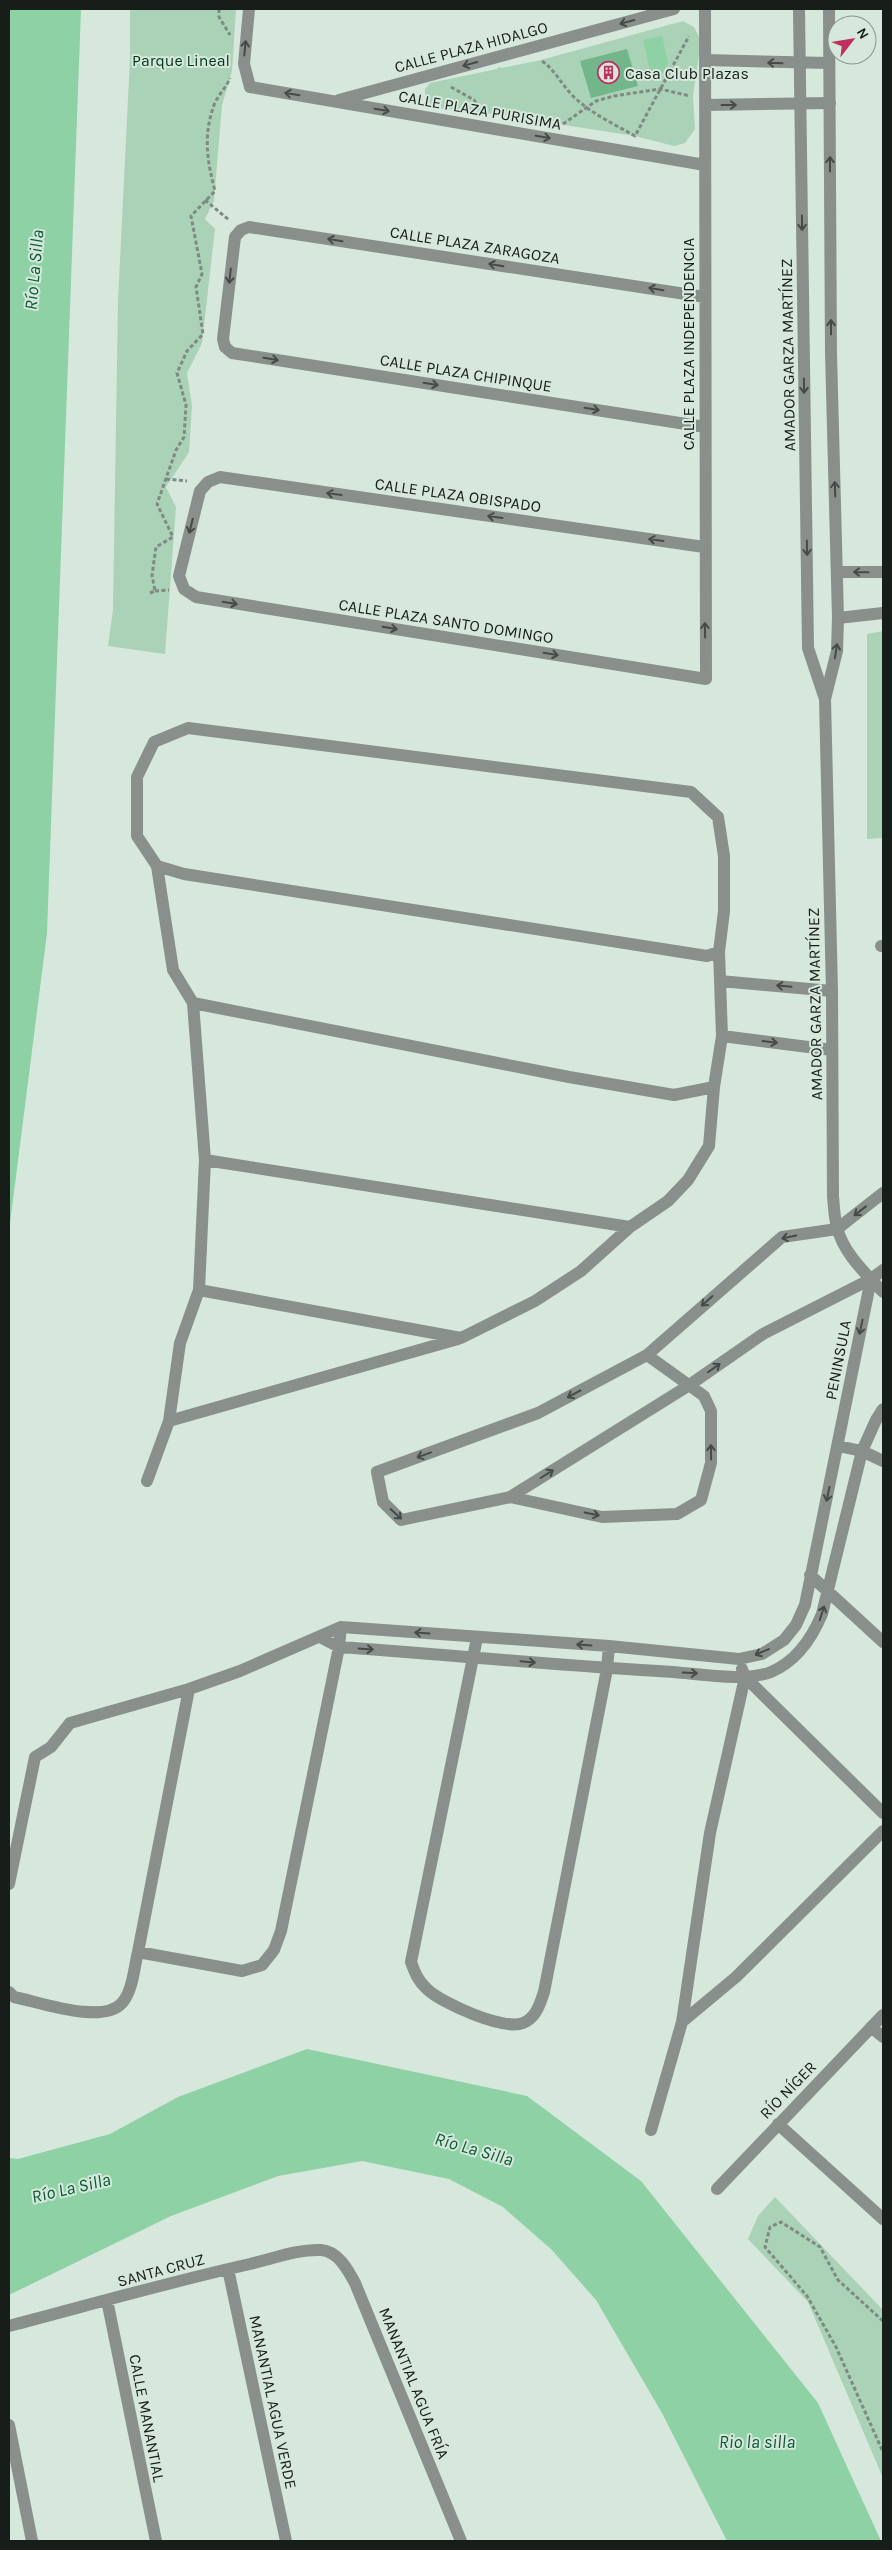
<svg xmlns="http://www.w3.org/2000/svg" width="892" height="2550" font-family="Karla,sans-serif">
	<rect width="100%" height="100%" fill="#d6e7db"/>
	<path fill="#aad2b7" d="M130,9H236L232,71L222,105L214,201L205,219L215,229L202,343L187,373L192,406L189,452L166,487L176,507L165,654L108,646L113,610L118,301L130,58Z
		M683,21L694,27L701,41L693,96L695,129L685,143L674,146L635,136L480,112L436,108L425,99V89L430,83L497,69L498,67L502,68L541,60Z
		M883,631V838L867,839V634Z
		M775,2197L883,2310V2478L808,2302L748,2239L758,2216Z"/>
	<path fill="#8ed1a5" d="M9,9H81L47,933L9,1231Z
		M662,36L668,63L661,76L652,78L643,40Z
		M307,2049L527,2096L641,2181L818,2403L881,2541H727L662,2413L596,2300L551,2249L503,2207L449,2179L362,2161L278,2176L171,2216L9,2295V2158L18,2159L110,2134L178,2097Z"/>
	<path fill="#74b68c" d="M627,49L638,86L591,98L580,61Z"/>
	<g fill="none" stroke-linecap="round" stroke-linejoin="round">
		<path stroke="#7e8a82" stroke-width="3" stroke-dasharray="4 2.5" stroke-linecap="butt" d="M219,9V17L230,35
			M542,61C556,71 561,84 573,96C590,113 614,124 635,136L689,36
			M451,87L474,100L480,111
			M563,124L596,101L614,96L660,89L690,96
			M205,200L229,220
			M166,479L187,481
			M155,591L169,590
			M150,593L155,591L152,575L156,547L173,537L157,504L176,450L184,437L186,405L177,373L187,351L203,334L196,287L202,274L191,216L215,191C207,160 203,136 214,105C218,95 226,88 230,78
			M883,2321L838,2280L820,2247L781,2222L770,2227L765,2247L807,2296L836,2347L883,2452"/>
		<path stroke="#89908b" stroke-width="12" d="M249,9L244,64L250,87L705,165
			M705,60L829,63
			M339,100L674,9
			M705,105L830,103
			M705,297L249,227L241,230L235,237L223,339L225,347L232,353L705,427
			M704,547L220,477L208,482L200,491L179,576L184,589L196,597L706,679L705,9
			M838,572H883
			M838,618L883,613
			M881,946H883
			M720,981L832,991
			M193,1003L569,1077L674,1095L714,1087L722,1036L719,952L724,911V856L718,817L691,792L188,728L154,742L137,777V836L157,866L184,874L707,956L719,952
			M722,1036L832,1050
			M205,1160L630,1227L668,1201L688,1180L709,1146L714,1087
			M837,1229L782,1237L647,1355L538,1413L377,1472L383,1502L401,1520L510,1497L688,1386L763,1334L871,1279
			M199,1290L461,1338L535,1301L581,1271L630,1227
			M169,1421L458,1339
			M838,1446L862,1451L883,1461
			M147,1481L169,1421L180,1343L199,1290L205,1160L193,1003L173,970L157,866
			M510,1497L602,1517L677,1514L701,1500L711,1463V1411L704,1396L647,1355
			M810,1575L883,1642
			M320,1637L339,1647C451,1655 562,1666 673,1672C700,1674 746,1682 771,1672C797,1661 812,1638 822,1614L862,1451L876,1420L883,1409
			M477,1638L411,1962C415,1973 418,1981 427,1989C441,2003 504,2031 523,2023C536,2018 540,2004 544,1992L607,1669L609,1646
			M745,1677L883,1813
			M9,1884L35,1757L51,1747L70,1723L189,1689L240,1671L341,1627L609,1646L739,1659L762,1654L784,1640L796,1625L805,1605L871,1279
			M138,1952L242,1971L262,1965L274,1950L281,1931L339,1647L341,1627
			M9,1992L14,1997C40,2002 102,2025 122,2003C133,1990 134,1968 138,1952L189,1689
			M682,2022L736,1977L883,1831
			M871,2027L883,2037
			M778,2124L883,2219
			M651,2130L682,2022L710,1833L745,1677L742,1669
			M717,2189L883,2015
			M228,2269L286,2541
			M107,2300L156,2541
			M9,2326C89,2305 169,2282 250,2264C272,2259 298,2249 321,2250C338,2251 348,2270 355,2283L461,2541
			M9,2425L32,2541"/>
		<path stroke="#89908b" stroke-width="12" d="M799,9L808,648L825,699
			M829,9L831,353L838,618L837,651L825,699L832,991L833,1196C834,1206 834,1217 837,1227C843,1253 866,1274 883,1292
			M837,1229L883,1193
			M871,1279L883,1270"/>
	</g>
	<defs><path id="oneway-shaft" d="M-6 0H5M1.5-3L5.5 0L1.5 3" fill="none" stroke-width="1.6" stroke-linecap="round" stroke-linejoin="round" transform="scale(1.25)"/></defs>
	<g stroke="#454b47">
		<use href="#oneway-shaft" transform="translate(627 22) rotate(165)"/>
		<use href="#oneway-shaft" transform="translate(245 48) rotate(-84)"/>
		<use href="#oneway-shaft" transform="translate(775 63) rotate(-178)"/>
		<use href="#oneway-shaft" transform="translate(470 64) rotate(165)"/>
		<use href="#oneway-shaft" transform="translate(292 94) rotate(-171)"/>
		<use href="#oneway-shaft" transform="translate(729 105)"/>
		<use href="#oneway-shaft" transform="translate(382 110) rotate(10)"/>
		<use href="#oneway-shaft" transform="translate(543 137) rotate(10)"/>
		<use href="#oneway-shaft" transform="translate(830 164) rotate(-90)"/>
		<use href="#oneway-shaft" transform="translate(802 223) rotate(89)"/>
		<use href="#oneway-shaft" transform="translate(335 240) rotate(-171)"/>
		<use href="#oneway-shaft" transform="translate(496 265) rotate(-171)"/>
		<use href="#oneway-shaft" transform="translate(230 276) rotate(96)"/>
		<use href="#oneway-shaft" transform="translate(656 289) rotate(-171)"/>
		<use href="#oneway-shaft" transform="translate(831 327) rotate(-90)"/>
		<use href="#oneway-shaft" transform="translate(271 359) rotate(9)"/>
		<use href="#oneway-shaft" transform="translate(431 384) rotate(9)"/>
		<use href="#oneway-shaft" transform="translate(804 386) rotate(89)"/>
		<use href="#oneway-shaft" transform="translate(592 409) rotate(9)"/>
		<use href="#oneway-shaft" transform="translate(835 489) rotate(-92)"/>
		<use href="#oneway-shaft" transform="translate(334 494) rotate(-172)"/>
		<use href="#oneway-shaft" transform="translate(495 517) rotate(-172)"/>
		<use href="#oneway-shaft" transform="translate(191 526) rotate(104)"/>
		<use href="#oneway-shaft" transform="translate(656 540) rotate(-172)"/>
		<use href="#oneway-shaft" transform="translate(807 548) rotate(89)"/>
		<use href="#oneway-shaft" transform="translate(861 572) rotate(-179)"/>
		<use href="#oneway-shaft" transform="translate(230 603) rotate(9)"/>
		<use href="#oneway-shaft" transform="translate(390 628) rotate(9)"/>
		<use href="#oneway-shaft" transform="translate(705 630) rotate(-91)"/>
		<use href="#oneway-shaft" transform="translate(836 651) rotate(-81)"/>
		<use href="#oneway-shaft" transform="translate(551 654) rotate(9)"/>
		<use href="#oneway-shaft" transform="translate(784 986) rotate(-175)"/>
		<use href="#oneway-shaft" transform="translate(770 1042) rotate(7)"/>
		<use href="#oneway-shaft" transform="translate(860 1211) rotate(142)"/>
		<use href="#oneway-shaft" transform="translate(789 1237) rotate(168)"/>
		<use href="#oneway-shaft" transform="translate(707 1301) rotate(138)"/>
		<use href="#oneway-shaft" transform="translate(861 1327) rotate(102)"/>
		<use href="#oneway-shaft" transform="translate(714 1368) rotate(-35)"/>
		<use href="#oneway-shaft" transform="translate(574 1394) rotate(152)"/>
		<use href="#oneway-shaft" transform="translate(711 1452) rotate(-91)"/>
		<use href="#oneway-shaft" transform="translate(424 1455) rotate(160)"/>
		<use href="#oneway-shaft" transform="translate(547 1474) rotate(-32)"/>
		<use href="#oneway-shaft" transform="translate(828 1494) rotate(102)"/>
		<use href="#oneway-shaft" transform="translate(396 1514) rotate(42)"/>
		<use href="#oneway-shaft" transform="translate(592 1514) rotate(12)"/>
		<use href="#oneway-shaft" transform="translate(822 1613) rotate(-72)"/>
		<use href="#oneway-shaft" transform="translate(422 1633) rotate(-176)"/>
		<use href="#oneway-shaft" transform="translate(584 1645) rotate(-176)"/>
		<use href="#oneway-shaft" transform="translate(366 1649) rotate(4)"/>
		<use href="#oneway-shaft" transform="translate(762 1652) rotate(157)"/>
		<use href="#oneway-shaft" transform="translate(528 1662) rotate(5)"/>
		<use href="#oneway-shaft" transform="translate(690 1673) rotate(3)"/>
	</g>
	<defs>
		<symbol id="building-ring" viewBox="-11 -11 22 22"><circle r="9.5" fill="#d6e7db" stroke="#bd3060" stroke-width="1.5"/><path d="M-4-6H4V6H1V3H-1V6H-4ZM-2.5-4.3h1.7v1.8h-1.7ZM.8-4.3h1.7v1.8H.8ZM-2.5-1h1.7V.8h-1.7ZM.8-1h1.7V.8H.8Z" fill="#bd3060"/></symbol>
	</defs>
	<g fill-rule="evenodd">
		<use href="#building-ring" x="596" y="60" width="25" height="25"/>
	</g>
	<g text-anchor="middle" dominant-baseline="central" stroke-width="4" stroke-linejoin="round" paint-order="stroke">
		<g font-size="16" fill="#171d19" stroke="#d6e7db">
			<text transform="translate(471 47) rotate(-15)">CALLE PLAZA HIDALGO</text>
			<text transform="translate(480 110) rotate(10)">CALLE PLAZA PURISIMA</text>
			<text transform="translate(475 245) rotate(9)">CALLE PLAZA ZARAGOZA</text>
			<text transform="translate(688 344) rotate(-90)">CALLE PLAZA INDEPENDENCIA</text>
			<text transform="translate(788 355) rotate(-91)">AMADOR GARZA MARTÍNEZ</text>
			<text transform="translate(466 373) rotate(9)">CALLE PLAZA CHIPINQUE</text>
			<text transform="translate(458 495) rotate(8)">CALLE PLAZA OBISPADO</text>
			<text transform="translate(446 621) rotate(9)">CALLE PLAZA SANTO DOMINGO</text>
			<text transform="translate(815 1004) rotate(-91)">AMADOR GARZA MARTÍNEZ</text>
			<text transform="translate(838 1360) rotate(-79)">PENINSULA</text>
			<text transform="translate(788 2090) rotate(-46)">RÍO NÍGER</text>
			<text transform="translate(161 2270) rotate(-15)">SANTA CRUZ</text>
			<text transform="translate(414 2383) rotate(68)">MANANTIAL AGUA FRÍA</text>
			<text transform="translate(273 2402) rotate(78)">MANANTIAL AGUA VERDE</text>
			<text transform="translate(147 2418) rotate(79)">CALLE MANANTIAL</text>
		</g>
		<g font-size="16" fill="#00371c" stroke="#d6e7db">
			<text x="181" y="60">Parque Lineal</text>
		</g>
		<g font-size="16" fill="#171d19" stroke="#d6e7db" text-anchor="start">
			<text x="625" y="73">Casa Club Plazas</text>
		</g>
		<g font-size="18" font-style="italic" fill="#095b34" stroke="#d6e7db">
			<text transform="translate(34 270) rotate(-85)">Río La Silla</text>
			<text transform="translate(474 2149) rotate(16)">Río La Silla</text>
			<text transform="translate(71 2188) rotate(-13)">Río La Silla</text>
			<text x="757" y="2442">Rio la silla</text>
		</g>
	</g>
	<rect width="892" height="2550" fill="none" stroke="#171d19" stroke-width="20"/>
	<g transform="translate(852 40) rotate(59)"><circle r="24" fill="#d6e7db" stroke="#8a968d"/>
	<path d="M0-4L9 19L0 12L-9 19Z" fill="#bd3060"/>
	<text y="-8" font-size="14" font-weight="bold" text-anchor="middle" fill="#171d19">N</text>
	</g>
</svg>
